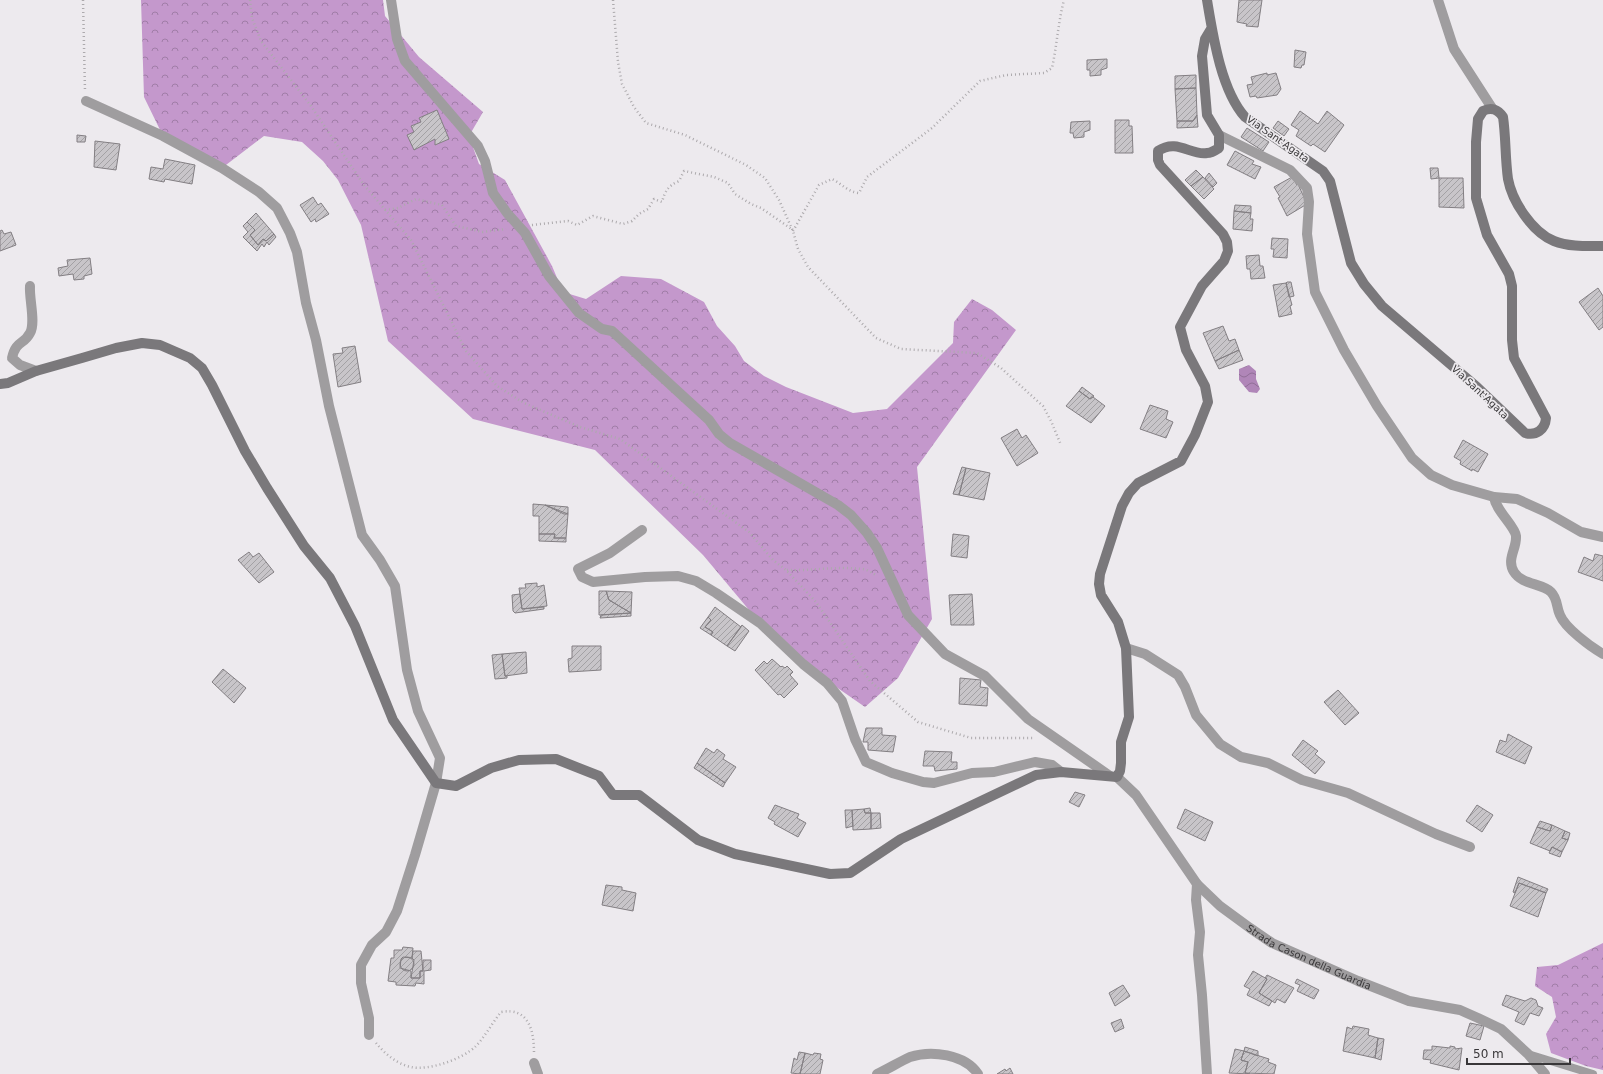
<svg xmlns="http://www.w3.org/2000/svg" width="1603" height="1074" font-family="'DejaVu Sans',sans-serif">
	<defs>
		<pattern id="forest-crowns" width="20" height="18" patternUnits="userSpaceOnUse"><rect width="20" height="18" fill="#c498cc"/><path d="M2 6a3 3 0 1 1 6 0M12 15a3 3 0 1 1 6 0" fill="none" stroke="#a07da7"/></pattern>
		<pattern id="water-waves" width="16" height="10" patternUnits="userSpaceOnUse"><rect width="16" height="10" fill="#b086b8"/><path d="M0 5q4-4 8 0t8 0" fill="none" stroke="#906e97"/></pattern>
		<pattern id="building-hatch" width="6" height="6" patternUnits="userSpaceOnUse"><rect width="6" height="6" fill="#c8c5c9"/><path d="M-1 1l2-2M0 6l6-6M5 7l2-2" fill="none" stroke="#a3a1a4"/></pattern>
	</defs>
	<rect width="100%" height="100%" fill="#edeaee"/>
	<path fill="url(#forest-crowns)" d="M141,0H383L385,16L419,57L483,112L469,136L479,164L505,180L552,266L563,292L586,299L621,276L661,279L704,302L717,326L735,346L744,361L764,376L786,387L853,413L887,409L953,343L954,322L972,299L992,310L1016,330L917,467L932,619L898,678L865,707L803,664L760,623L703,555L595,450L473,419L388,341L361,225L338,180L323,161L302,142L264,136L222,168L163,136L144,97Z
		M1603,943V1070L1586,1066L1551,1053L1546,1034L1556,1017L1552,997L1535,986L1537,967L1558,965Z"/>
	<path fill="url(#water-waves)" d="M1249,365L1256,371V379L1260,389L1257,393L1249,392L1239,380V369Z"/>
	<path fill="url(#building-hatch)" stroke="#837f83" d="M1239,0H1262L1258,27L1246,26L1247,24L1237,22Z
		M1295,50L1306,52L1304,65H1302L1301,68L1294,67Z
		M1107,59V68L1101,70V75L1090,76V70H1087V60Z
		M1267,73V75L1276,73L1281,89L1277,95L1257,98L1256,96L1250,97L1247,85L1253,84L1251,77Z
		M1196,75V88L1175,89V76Z
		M1196,88L1197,115L1193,121H1177L1175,89Z
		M437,110L449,139L435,145V139L414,150L407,135L414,132L411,126L421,122L419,118Z
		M1300,111L1318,124L1327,111L1344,125L1325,152L1313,144L1311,146L1296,136L1299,130L1291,125Z
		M1197,115L1198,127L1177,128V121H1193Z
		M1115,120H1129V126H1132L1133,153H1115Z
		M1090,121V130L1084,132V137L1074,138L1073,133H1070L1071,122Z
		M1278,121L1289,129L1284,136L1273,128Z
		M1247,128L1269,142L1263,151L1241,137Z
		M77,135L86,136L85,142H77Z
		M95,141L120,144L116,170L94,167Z
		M1235,151L1254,161L1252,164L1261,167L1255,179L1227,165Z
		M165,159L195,165L192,184L165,179L164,182L149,179L151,167L163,169Z
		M1430,168H1438L1439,178L1431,179Z
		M1196,170L1203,177L1191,186L1185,180Z
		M1209,173L1217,183L1213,187L1205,178Z
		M1203,177L1214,189L1204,199L1191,186Z
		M1292,177L1297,185L1298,184L1307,204L1287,216L1278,198L1280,197L1274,187Z
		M1439,178H1463L1464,208L1439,207Z
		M313,197L318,205L321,203L329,214L316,222L315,219L311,222L300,205Z
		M1235,205L1251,206V213L1234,211Z
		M1234,211L1251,213L1250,219H1253L1252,231L1233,229Z
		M256,213L274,234L266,241L263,239L258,245L250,235L255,230L247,222Z
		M247,222L255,230L250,235L258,245L263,239L266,241L274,234L276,237L269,245L267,242L264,247L262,244L257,251L243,237L248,232L243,226Z
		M2,230L4,234L11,232L16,245L0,251V231Z
		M1272,238L1288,239L1287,258L1273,257L1274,249H1271Z
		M1259,255L1260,266H1263L1265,278L1251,279L1250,269H1247L1246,256Z
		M90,258L92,274L84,276V279L74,280L73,274L59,276L58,268L68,266L67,260Z
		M1287,282H1291L1294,296L1290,297H1289L1286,283Z
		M1286,283L1292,305L1290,306L1292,314L1279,317L1273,285Z
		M1598,288L1603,296V327L1599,330L1579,302Z
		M1223,326L1229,341L1235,339L1239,350L1215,361L1203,333Z
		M355,346L361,382L338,387L333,354L343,353L342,348Z
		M1239,350L1243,360L1219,369L1215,361Z
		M1082,387L1094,396L1090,399L1079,391Z
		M1079,391L1090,399L1093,397L1105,406L1091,423L1066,406Z
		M1150,405L1168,411L1166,419L1173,422L1166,438L1140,429Z
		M1017,429L1022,438L1026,435L1038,453L1017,466L1001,438Z
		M1463,440L1488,454L1478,472L1472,469V471L1460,464L1461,461L1454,457Z
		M962,467L966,468L959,495L953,494Z
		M966,468L990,473L984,500L959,495Z
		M533,504L545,505L568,514L566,538H554L555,534H539V516H533Z
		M545,505L568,507V514H564Z
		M539,534H555L554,538H566V542L539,541Z
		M953,534L969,536L967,558L951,556Z
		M249,552L253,557L259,553L274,572L259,583L238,560Z
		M1595,554L1603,556V581L1578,572L1584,557L1593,561Z
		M537,583V587L544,585L547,606L522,609L519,588H526L525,584Z
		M599,591H606L609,600L631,613L599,615Z
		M606,591L632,592L631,613L609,600Z
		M520,594L522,609L544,607V609L515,613L513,611L512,595Z
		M972,594L974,625H951L949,595Z
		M715,607L741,627L727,646L711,635L713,632L705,627L711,620L708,617Z
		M631,613V616L600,618L601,615Z
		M708,617L711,620L705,627L713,632L711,635L700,628Z
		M742,625L749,631L735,651L727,646Z
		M572,646H601V670L569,672L568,659L572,658Z
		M526,652L527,673L505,676L502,654Z
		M502,654L505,676H507V678L495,679L492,655Z
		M772,659L781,667L782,666L785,668L787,666L793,672L790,675L798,684L784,698L780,694L778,695L755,670L764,661L767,664Z
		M223,669L246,688L234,703L212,682Z
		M960,678L981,680L980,687L988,688L987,706L959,704Z
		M1338,690L1359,713L1345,725L1324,702Z
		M866,728H882V735L896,736L893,752L868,750V742H863Z
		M1508,734L1532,747L1525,764L1496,752L1500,740L1506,742Z
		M1303,740L1318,751L1315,754L1325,762L1315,774L1292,755Z
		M706,748L714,753L717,749L725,755L723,759L736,767L725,783L697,763Z
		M925,751L952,752L951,762H957V769L935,771L934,766H923Z
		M697,763L725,783L723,787L694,768Z
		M1075,792L1085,795L1079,807L1069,802Z
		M775,805L799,814L797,818L806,823L798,837L774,824L775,822L768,818Z
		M1477,805L1493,815L1482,832L1466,821Z
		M870,808L871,813H865L864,809Z
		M864,809L865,813H871V829L853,830L852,810Z
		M1185,809L1213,822L1205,841L1177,828Z
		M845,810H852L853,826L846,828Z
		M871,813H880L881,828L871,829Z
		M1540,821L1552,825L1550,831L1537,827Z
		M1552,825L1565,831L1562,838L1568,840L1562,852L1552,847L1550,851L1530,843L1537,827L1550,831Z
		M1565,831L1570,833L1568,840L1562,838Z
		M1552,847L1562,852L1560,857L1549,853Z
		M1518,877L1548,889L1546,893L1519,883L1515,893L1513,892Z
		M1519,883L1546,893L1538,917L1510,906Z
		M606,885L622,887V890L636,893L633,911L602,905Z
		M403,947L413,948L412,958L403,957L401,959L400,968L411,971V978H420V971H423V960H431V970L424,971V984L416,983L415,986L396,985V982L388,981L391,958H394V950H402Z
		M413,951H421L423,971H420V978H411L414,960L412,958Z
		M400 964a7 7 0 1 1 14 0a7 7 0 1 1-14 0Z
		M1253,971L1267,979L1259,993L1272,1001L1269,1006L1247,995L1250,989L1244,986Z
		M1267,975L1294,988L1285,1003L1277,999L1275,1003L1259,993L1267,979L1265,978Z
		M1297,979L1319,990L1314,999L1297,991L1300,985L1295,983Z
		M1123,985L1130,996L1115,1006L1109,993Z
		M1506,995L1525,1001L1531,998L1536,1000L1538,1006L1543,1008L1539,1016L1530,1013L1524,1025L1515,1021L1519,1012L1502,1005Z
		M1121,1019L1124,1028L1115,1032L1111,1023Z
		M1470,1023L1484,1026L1480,1040L1466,1036Z
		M1353,1026L1369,1029L1368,1035L1378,1038L1375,1058L1343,1051L1347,1027L1352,1029Z
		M1378,1038L1384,1039L1381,1060L1375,1058Z
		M1432,1046L1450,1048V1046L1455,1047V1049L1462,1048L1459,1070L1430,1063L1431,1060L1423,1059L1424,1050H1432Z
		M1245,1047L1258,1051V1056L1244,1051Z
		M1235,1049L1244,1051L1241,1060L1248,1062L1245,1073L1250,1074L1229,1073Z
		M1244,1051L1269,1059L1268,1062L1276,1065L1274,1074L1245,1073L1248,1062L1241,1060Z
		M799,1052L805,1053L800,1074L791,1073L794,1058L797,1060Z
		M805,1053L813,1055L814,1053L821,1054L820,1059L823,1060L820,1074H800Z
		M1010,1068L1013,1074H997L1005,1069L1006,1071Z"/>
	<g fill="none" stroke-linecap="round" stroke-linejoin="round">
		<path stroke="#adaaad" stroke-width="2.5" stroke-dasharray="1 3" stroke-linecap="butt" d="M83,0L85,91
			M250,0L252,18L261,41L311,106L364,185L411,240L466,351L497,386L524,403L580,427L620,439L749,532L773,560L786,570L816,602L870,681L918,722L971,738H1034
			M613,0L618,62L622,84L634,107L646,123L685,135L746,165L765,178L779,200L793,231L798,249L808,267L876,338L901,349L977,353L1001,368L1043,406L1051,421L1061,445
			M385,210L398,208L416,199L442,205L456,226L483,232L506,229
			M532,225L568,221L577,225L593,216L623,224L632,221L639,214L648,209L654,199L662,202C665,191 668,186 679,181L684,171L714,177L728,183L735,194L751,204L761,208L793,230
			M793,231L819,185L832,179C842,184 848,192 859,193L867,177L932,128L980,81L1006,75L1044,73L1052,68C1057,45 1058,23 1064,0
			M787,570C812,571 837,566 862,569C867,569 872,573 876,575
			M376,1043C385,1054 397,1064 411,1067C429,1071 462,1059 475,1047C485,1037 492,1023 501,1012C529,1007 534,1031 534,1053"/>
		<path stroke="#9f9d9f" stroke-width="8" d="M1528,1054L1593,1074"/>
		<g stroke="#9f9d9f" stroke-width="10">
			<path d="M391,0L397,39L405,61L478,146L485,161L493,193L507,213L525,233L549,276L579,313L602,329L612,331L709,420L719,434L730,443L838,505L851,515L867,533L877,548L908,615L945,654L985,676L1028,719L1110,776"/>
			<path d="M1438,0L1454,49L1492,108"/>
			<path d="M86,101L163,136L222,168L259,192L277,208L290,233L297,252L306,303L316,340L329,406L362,535L380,560L395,586L407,670L418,711L440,758L436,783L415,855L397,911L386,932L372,945L361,965V983L369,1018V1035"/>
			<path d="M1219,135L1290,170L1307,188L1309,202L1307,234L1315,292L1344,350L1377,406L1412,458L1431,475L1452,485L1494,497L1517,499L1548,513L1581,532L1603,537"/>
			<path d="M30,286C29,299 36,323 30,333C24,345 16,340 12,358L20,365L36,371"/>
			<path d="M1494,497C1496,511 1515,526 1516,536C1517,549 1506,559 1514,572C1522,585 1542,583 1551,592C1558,599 1556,607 1560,615C1565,628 1591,647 1603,654"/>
			<path d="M642,530L610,553L578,569L582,577L593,582L645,577L678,576L696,581L716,593L760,623L803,664L827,683L842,701L855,739L866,762L892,773L923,782L934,783L972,773L994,772L1035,762L1052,765L1061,772"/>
			<path d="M1126,648L1145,654L1178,675L1185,687L1196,715L1220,744L1241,757L1268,763L1302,780L1348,793L1436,834L1470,847"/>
			<path id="s1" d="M1117,777L1136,795L1197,884L1220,906L1250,928L1272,943L1358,981L1409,1001L1460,1010L1478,1018L1501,1029L1528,1054L1545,1074"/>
			<path d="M1197,884L1196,900L1200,932L1198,955L1202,995L1207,1074"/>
			<path d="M534,1063L538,1074"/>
			<path d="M877,1074C888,1069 899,1062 910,1057C931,1050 965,1054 978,1074"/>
		</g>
		<path stroke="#7a787b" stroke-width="10" d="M1207,0C1213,36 1221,90 1245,117L1323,171L1330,181L1351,263L1364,284L1382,306L1477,387L1525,433C1536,436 1545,430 1546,418L1514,358L1512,340V286L1509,274L1487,235L1476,198V142L1478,119L1483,111C1491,107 1498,109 1503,117C1506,137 1505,158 1508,179C1512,201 1532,232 1554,241C1569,247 1587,246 1603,246
			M0,384L8,383L36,371L82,358L116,348L142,343L160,345L190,358L202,368L212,385L245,451L267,488L304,546L330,578L355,626L393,720L436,783L456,786L491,768L519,760L556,759L599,776L613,795H639L698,840L735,854L830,874L850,873L901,839L1036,775L1061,772L1117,777L1120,771L1121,763V742L1129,717L1126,648L1118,622L1101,595L1099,584L1100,574L1122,506L1129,493L1138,483L1181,461L1195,435L1208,402L1205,386L1186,350L1180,327L1202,286L1224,261L1228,251L1227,242L1223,234L1160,165L1158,160V151C1177,138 1191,156 1207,153C1211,153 1216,150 1219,148V135L1207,115L1202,56L1205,39L1211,29"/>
	</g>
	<g text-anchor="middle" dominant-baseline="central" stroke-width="3.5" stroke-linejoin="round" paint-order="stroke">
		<g font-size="10" fill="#393739" stroke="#edeaee">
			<text transform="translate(1278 139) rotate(35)">Via Sant'Agata</text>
			<text transform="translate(1480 392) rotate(43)">Via Sant'Agata</text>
			<text stroke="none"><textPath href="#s1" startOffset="269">Strada Cason della Guardia</textPath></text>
		</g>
	</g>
	<path d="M1467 1058v6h103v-6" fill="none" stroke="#393739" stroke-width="2"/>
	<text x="1473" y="1058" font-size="12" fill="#393739" stroke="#edeaee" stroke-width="3" paint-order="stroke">50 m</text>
</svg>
